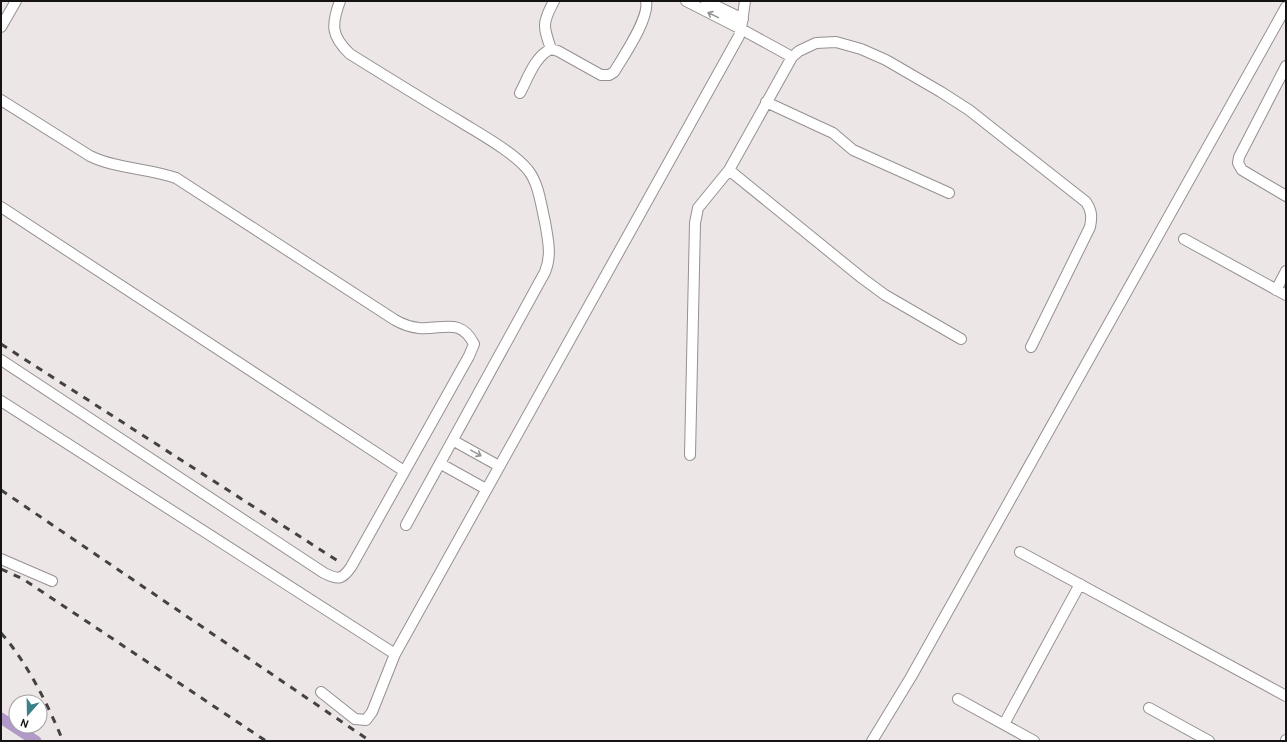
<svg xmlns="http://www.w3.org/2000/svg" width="1287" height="742" font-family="Cabin,sans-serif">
	<rect width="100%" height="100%" fill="#ede6e7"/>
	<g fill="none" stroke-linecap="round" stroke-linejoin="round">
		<path stroke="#b19ac8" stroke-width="11" d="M1,718L36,741"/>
		<defs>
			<path id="minor" d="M340,1C331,25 331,36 350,54C387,77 424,100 461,122C482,135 513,152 528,170C539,184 541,205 545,222C548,240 552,255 545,272L406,525
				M686,1L741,29L792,57
				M706,1L743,19
				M1,27L16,1
				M551,49C543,26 542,23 554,1
				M1286,66L1239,157L1238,163L1242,170L1286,196
				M520,93C528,78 535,56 551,49L558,51L601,75H609L614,72C623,57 650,18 646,1
				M1,100L90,156C117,169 148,168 176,178L395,320C402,324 410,327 419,328C443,330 460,317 474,344L469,356L351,567C342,580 338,580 324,573L1,360
				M766,102L833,133L853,150L949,193
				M729,170L862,278L885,295L961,339
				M1,207L404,471
				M1184,239L1286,295
				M1276,290L1286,271
				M1,401L395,654
				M454,441L499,466
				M690,455L695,223L698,208L729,170L792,57L799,51L816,43L836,42L861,49L886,60L941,92L969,110L1086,202C1092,211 1092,217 1090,227L1031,347
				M441,464L486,489
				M1020,552L1286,696
				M1,559L52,581
				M321,692L355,719L366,720L372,712L395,654L739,36L741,29L745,1
				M958,699L1034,741
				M1149,708L1209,741
				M1004,724L1080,584
				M872,741L911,677L1286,7
				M1286,741V740"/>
		</defs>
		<use href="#minor" stroke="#969090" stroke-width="12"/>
		<use href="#minor" stroke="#fff" stroke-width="10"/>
		<path stroke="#444141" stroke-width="3" stroke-dasharray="7 7" stroke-linecap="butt" d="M1,344L341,563
			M1,490L370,741
			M1,569L23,579L266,741
			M1,633C27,662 48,705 63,741"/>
	</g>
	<defs><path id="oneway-shaft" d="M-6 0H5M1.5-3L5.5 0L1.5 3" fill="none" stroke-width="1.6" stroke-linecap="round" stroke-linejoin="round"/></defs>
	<g stroke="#969595">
		<use href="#oneway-shaft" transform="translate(713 15) rotate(-154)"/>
		<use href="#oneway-shaft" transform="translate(476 453) rotate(29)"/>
	</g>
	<rect width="1287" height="742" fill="none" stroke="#151313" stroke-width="4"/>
	<g transform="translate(28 714) rotate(200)"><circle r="19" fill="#ffffff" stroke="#a1a1a1"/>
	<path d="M0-3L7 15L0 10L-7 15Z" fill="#3a8189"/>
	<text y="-6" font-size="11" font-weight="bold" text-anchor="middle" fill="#151313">N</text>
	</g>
</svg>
